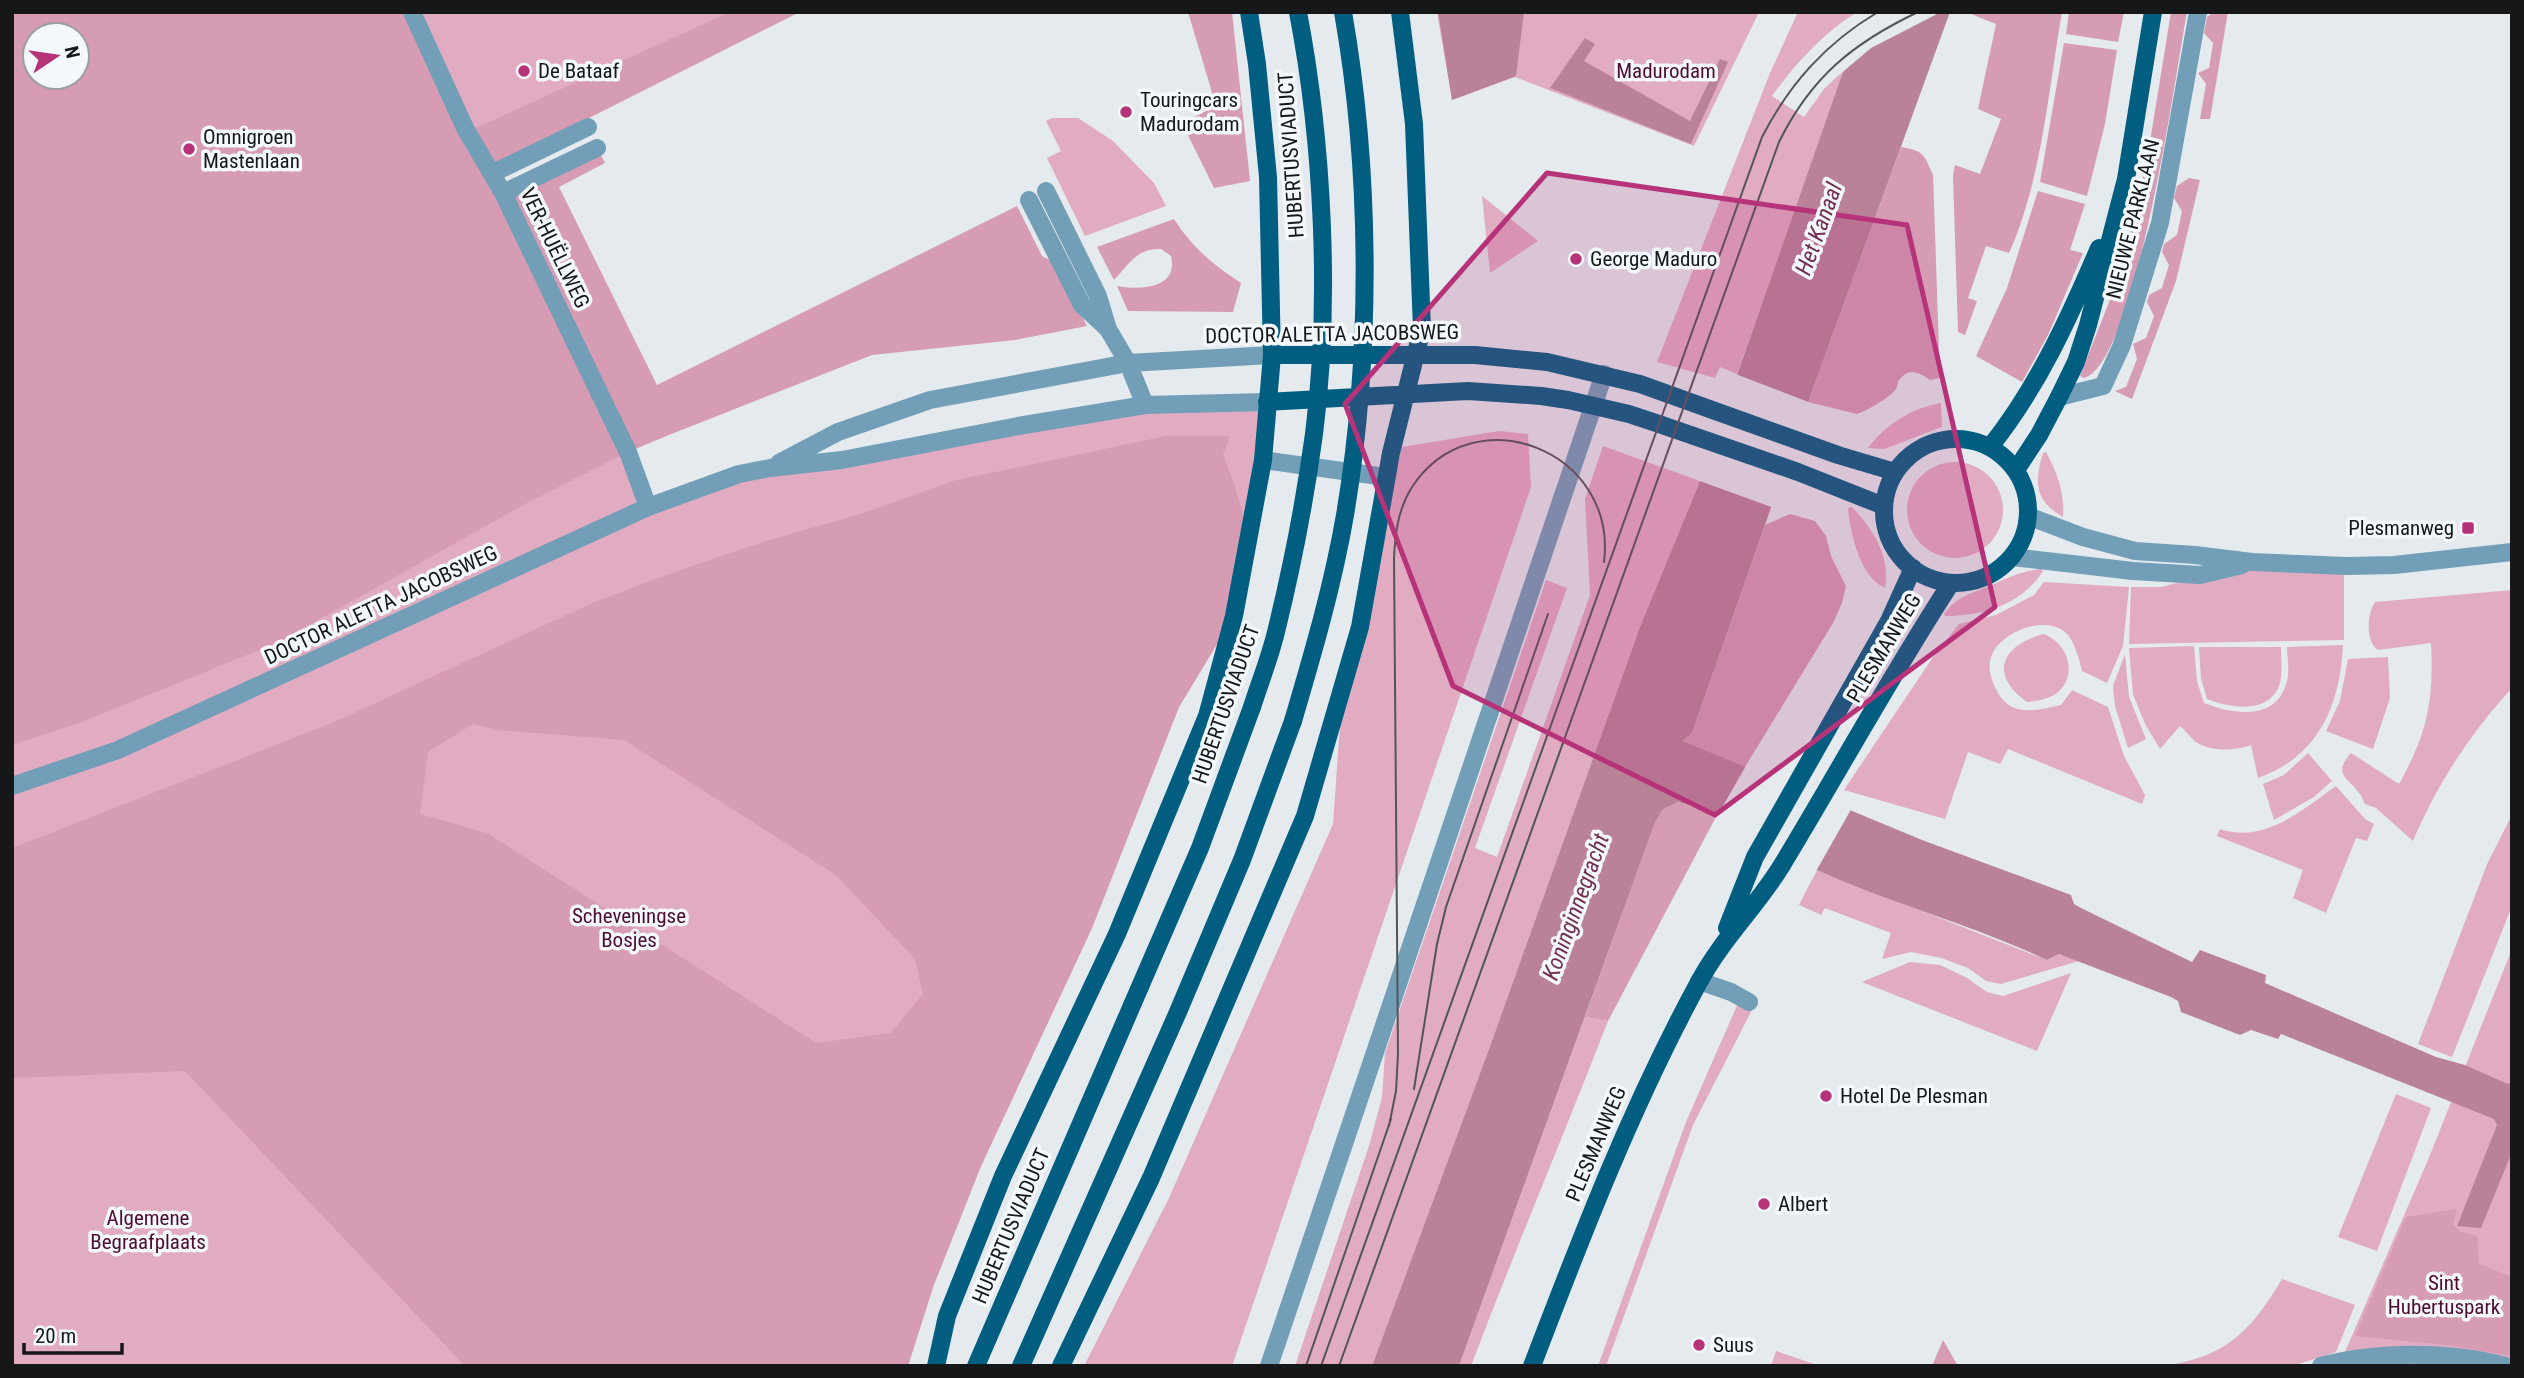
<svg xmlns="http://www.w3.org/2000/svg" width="2524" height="1378" font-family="'Roboto Condensed',sans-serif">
	<rect width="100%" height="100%" fill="#e4eaee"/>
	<path fill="#e1abc2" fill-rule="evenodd" d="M12,12H729L475,130L648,507L688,491L1018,426L1259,401L1265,483L1234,616L1179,707L1092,928L981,1166L933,1287L908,1366H12ZM35,35H77V77H35Z
		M1437,12H1759L1694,146L1515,77L1452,100Z
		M1798,12H1857C1822,34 1796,63 1772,96L1804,117L1824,89L1845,69L1737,374L1720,367L1715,378L1657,362L1770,73Z
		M1052,118H1078L1113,141L1154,183L1166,206L1085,236L1047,158L1061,151L1046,121Z
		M1482,196L1538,241L1490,273Z
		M1941,403L1942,427L1884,449L1868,448C1886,424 1912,408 1941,403Z
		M1499,431L1528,434L1531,487L1232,1366H1084L1169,1198L1333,824L1342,696L1402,447Z
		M1603,446L1700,481L1640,627L1489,1049L1372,1366H1295L1369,1146L1382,1097L1385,1053L1546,580L1567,588L1475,848L1497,857L1590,595L1585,499Z
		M2046,452C2057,472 2065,494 2063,517C2035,501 2034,482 2043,453Z
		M1907 510a48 48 0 1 1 96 0a48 48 0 1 1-96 0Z
		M1852,507C1872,528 1891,556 1885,588C1860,577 1850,533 1848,508Z
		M2252,564L2344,568V640L2129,644L2131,587H2161Z
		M2041,569L2043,571C2021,605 1983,616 1945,616L1944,614C1957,596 1973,593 1992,585C2009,577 2022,571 2041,569Z
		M2044,582L2129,587L2123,646L2107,683L2082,671C2079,659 2075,641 2065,632C2044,614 1999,633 1991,657C1987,670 1992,682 1998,693C2012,718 2038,710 2061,705L2072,690L2108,707L2124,756L2145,795L2142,804L2008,749L2000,764L1968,752L1945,819L1844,790L1933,657L1959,624L1996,615L2034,595Z
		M2512,590V688C2470,734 2437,784 2413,841L2376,808L2365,804C2363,800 2362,796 2359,793C2348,777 2332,775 2351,753L2399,784C2427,734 2434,701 2431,643L2378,650C2365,641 2367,614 2375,602Z
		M2043,634C2070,643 2079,679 2054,695C2045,700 2036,701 2027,702C1988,674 2002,646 2043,634Z
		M2343,645C2340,706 2318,757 2258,778L2251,745C2235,751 2211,752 2196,742C2190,737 2185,730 2180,726L2160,749L2145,724L2133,694L2129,648L2194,646L2197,681L2204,703C2236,716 2282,721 2288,675C2289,666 2287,656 2287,647Z
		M2199,647H2281C2281,660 2284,680 2276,692C2261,714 2228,707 2207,699L2201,679Z
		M2125,654L2129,697L2146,739L2128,748L2115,706L2113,686Z
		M2388,657L2390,698L2373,749L2326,731L2340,701L2348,659Z
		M2308,753L2332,781L2314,797L2274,820L2263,784L2284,775Z
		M2336,786L2365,819L2374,824L2367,841L2356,838L2326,913L2293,898L2303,870L2217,836L2220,829C2265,844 2302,810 2336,786Z
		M2512,815V906L2452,1057L2418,1044L2488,862Z
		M1817,870L2047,960L2059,954L2079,961L2001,984L1986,981L1968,968L1941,958L1911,952L1882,959L1891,933L1825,908L1821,915L1799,905Z
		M2512,949V1366H2326L2341,1361L2428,1160Z
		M1910,962L1940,965L1967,978L1987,992L2003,996L2071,973L2037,1051L1862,982Z
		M1739,1001L1753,1008L1693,1125L1606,1366H1598L1686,1122Z
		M1585,1017L1608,1021C1563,1137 1515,1250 1471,1366H1459Z
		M2396,1094L2431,1108L2377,1251L2338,1237Z
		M2282,1279L2355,1305L2336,1352L2292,1366H2164C2226,1357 2251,1331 2282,1279Z
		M1776,1351L1820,1366H1771Z"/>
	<path fill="#d59cb4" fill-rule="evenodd" d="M12,12H416L474,129L729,12H800L585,120L494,169L503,192L597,148L605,163L559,187L657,385L1017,206L1042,256L1055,263L1087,326L1015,340L872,355L669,435L628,452L525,504L279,642L79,723L12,745ZM35,35H77V77H35Z
		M1188,12H1232L1250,181L1214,188L1182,123L1216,106Z
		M1966,12H2062C2048,92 2042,179 2009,253L1986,246L1968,298L1977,301L1965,335L1958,332L1953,176L1955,165L1980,174L2001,119L1978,109L1996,24Z
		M2069,12H2124L2118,42L2066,34Z
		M2171,12H2187C2176,70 2137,362 2084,378L2080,376L2111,297L2133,223L2149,148Z
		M2214,12H2228L2210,119H2200L2206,84L2198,73L2209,68L2213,43L2204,33L2207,17Z
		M2064,43L2117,50L2105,124L2087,196L2040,182Z
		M1901,147C1924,151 1924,154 1933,175L1940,378L1930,380C1921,373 1909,367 1900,379C1897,382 1898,386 1896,389C1891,397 1866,411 1857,414L1808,402Z
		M2189,178L2200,180L2176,281L2132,399L2115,391L2126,387L2137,359L2133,344L2146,338L2154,316L2147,302L2149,295L2162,288L2169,265L2162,252L2164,244L2177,235L2182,211L2174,198L2177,186Z
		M2038,191L2085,204L2070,250L2083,253L2048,335L2022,382L1976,356L2007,288Z
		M1174,219C1192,247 1213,265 1241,283L1233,312L1128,311L1117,286C1138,290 1179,290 1171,256L1161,249C1137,248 1129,264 1114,280L1097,247Z
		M1166,436H1230L1223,455L1235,486L1247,529L1234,616L1179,707L1092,928L981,1166L933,1287L908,1366H465L185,1071L12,1078V848L332,723L597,601L683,569L766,541L864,513L953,481ZM473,724L498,730L624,740L836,875L915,959L923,994L891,1033L816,1043L487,833L420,814L428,752Z
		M1790,514L1815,521L1826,536L1831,556L1846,586L1842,603L1833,623L1745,767L1683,741L1692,733L1765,525Z
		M1678,802L1717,815L1608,1021L1585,1017L1655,821L1662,810Z
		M2457,1209L2453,1224L2459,1231L2477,1236L2479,1264L2512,1277V1356L2446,1345L2355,1336L2406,1217Z
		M1943,1340L1958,1366H1932Z"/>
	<path fill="#b98299" d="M1438,12H1524L1516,76L1452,100Z
		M1864,12H1950L1808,402L1692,733L1683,741L1922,840L2071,895L2074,904L2081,908L2192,962L2200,950L2266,975L2265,983L2436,1057L2465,1065L2508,1084L2512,1082V1152L2481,1228L2457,1226L2497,1125L2494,1119L2281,1034L2278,1039L2251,1030L2240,1035L2181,1012L2178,1001L2171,997L2059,954L2047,960C1973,925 1892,904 1817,870C1770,848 1729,816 1678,802L1662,810L1655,822L1459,1366H1372L1489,1049L1640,627L1700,481Z
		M1585,38L1595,44L1584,61L1690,121L1720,59L1728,62L1691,144L1550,88Z"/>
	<path fill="#e4eaee" d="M1861,12H1941L1871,48L1839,75Z
		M1733,373L1811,403L1774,508L1697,480Z
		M1747,764L1853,806L1815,873L1716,818Z"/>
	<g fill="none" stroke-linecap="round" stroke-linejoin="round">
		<path stroke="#729fb7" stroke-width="18" d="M412,12L465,128L503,193L610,415L628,452L648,507
			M493,173L588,127
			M1046,191L1098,296L1108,329L1128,363L1145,405
			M503,193L597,148
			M1029,200L1082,305L1108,329
			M2059,397L2103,386L2122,345L2160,223L2198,12
			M1263,460L1386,477
			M779,463L838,432L930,400L1128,363L1272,355
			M2028,516L2083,537L2135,551L2195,555L2252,562L2347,566L2394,565L2512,552
			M2012,557L2133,571L2200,575L2242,565
			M12,786L118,750L648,507L739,474L770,468L842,460L1018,426L1145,405L1267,402
			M1699,981L1731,992L1749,1002
			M1269,1366L1604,374
			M2321,1366C2376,1351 2451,1351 2505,1366"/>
		<path stroke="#025e80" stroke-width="18" d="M1272,355H1475L1547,362L1640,384L1838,455L1895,472
			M1267,402L1468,391L1541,396L1568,400L1629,414L1659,424L1798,472L1884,506
			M1884 511a72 72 0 1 1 144 0a72 72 0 1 1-144 0Z
			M1990,447C2038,387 2069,318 2099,248
			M2016,470L2039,435L2059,397L2076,362L2088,325L2126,179L2153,12
			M1727,928L1755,857L1889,621L1913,568
			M936,1366L947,1316L1003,1176L1117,934L1207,716L1234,616L1263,460L1272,355L1268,177L1257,64L1249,12
			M976,1366L1200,848L1252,707
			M1021,1366L1178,1012L1242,860L1293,721
			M1061,1366L1151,1178L1305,816L1360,627L1391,453L1422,329L1414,124L1400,12
			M1532,1366C1582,1235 1632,1105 1699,982C1722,939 1757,906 1782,865C1839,771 1891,675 1951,583"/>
		<path stroke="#525557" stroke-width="2" d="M1414,1089L1437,944L1446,907L1548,614
			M1389,1126L1396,1091L1398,1054L1394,559C1395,534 1398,509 1412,487C1473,394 1618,450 1604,562
			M1306,1366L1391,1119
			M1321,1366L1762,137C1790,83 1826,43 1878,12
			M1339,1366L1779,142C1811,77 1853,43 1918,12"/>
		<path stroke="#025e80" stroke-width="18" d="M1252,707C1260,682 1270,657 1276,632C1292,567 1305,500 1314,434C1331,302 1323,143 1298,12
			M1293,721C1313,653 1333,585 1345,515C1372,355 1371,172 1343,12"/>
	</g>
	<path fill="#b63279" fill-opacity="0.2" stroke="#b63279" stroke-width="5" stroke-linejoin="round" d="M1547,173L1907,225L1995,607L1715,815L1453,686L1345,404Z"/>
	<g fill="#b63279" stroke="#f2f8fb" stroke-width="2.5">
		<circle cx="524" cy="71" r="7"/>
		<circle cx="1126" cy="112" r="7"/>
		<circle cx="189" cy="149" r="7"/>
		<circle cx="1576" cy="259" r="7"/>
		<rect x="2461" y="521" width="14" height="14" rx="3.5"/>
		<circle cx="1826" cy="1096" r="7"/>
		<circle cx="1764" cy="1204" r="7"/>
		<circle cx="1699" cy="1345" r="7"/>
	</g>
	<g text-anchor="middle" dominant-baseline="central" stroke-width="7" stroke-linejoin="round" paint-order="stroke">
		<g font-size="21" fill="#151718" stroke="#f2f8fb" text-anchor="start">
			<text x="538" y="71">De Bataaf</text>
			<text x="1140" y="100">Touringcars<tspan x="1140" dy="24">Madurodam</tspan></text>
			<text x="203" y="137">Omnigroen<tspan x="203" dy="24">Mastenlaan</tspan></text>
			<text x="1590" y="259">George Maduro</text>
			<text x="2454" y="528" text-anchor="end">Plesmanweg</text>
			<text x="1840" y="1096">Hotel De Plesman</text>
			<text x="1778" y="1204">Albert</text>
			<text x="1713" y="1345">Suus</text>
		</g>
		<g font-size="21" fill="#4f0b31" stroke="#f2f8fb">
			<text x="1666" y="71">Madurodam</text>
			<text x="629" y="916">Scheveningse<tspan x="629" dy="24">Bosjes</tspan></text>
			<text x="148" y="1218">Algemene<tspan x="148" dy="24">Begraafplaats</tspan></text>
			<text x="2444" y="1283">Sint<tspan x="2444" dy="24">Hubertuspark</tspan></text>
		</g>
		<g font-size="21" fill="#151718" stroke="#f2f8fb">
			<text transform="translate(1291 155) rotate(-94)">HUBERTUSVIADUCT</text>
			<text transform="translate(2133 219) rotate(-76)">NIEUWE PARKLAAN</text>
			<text transform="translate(555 248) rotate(64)">VER-HUËLLWEG</text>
			<text transform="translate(1332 334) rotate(-1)">DOCTOR ALETTA JACOBSWEG</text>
			<text transform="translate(381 605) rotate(-25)">DOCTOR ALETTA JACOBSWEG</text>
			<text transform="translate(1884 648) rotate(-59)">PLESMANWEG</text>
			<text transform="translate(1226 704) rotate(-71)">HUBERTUSVIADUCT</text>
			<text transform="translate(1596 1144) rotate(-67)">PLESMANWEG</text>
			<text transform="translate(1011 1226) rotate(-67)">HUBERTUSVIADUCT</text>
		</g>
		<g font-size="23" font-style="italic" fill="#743051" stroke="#f2f8fb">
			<text transform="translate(1819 229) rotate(-70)">Het Kanaal</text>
			<text transform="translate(1576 907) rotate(-70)">Koninginnegracht</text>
		</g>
	</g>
	<rect width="2524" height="1378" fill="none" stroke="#151718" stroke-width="28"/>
	<g transform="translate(56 56) rotate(77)"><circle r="33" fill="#f2f8fb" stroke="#9a9ea0" stroke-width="2"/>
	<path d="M0-5L12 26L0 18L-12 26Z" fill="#b63279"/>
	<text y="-10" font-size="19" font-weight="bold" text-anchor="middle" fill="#151718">N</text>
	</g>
	<path d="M24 1343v10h98v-10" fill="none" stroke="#151718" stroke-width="3.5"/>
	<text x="35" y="1343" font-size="21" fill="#151718" stroke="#f2f8fb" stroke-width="5" paint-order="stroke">20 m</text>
</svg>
